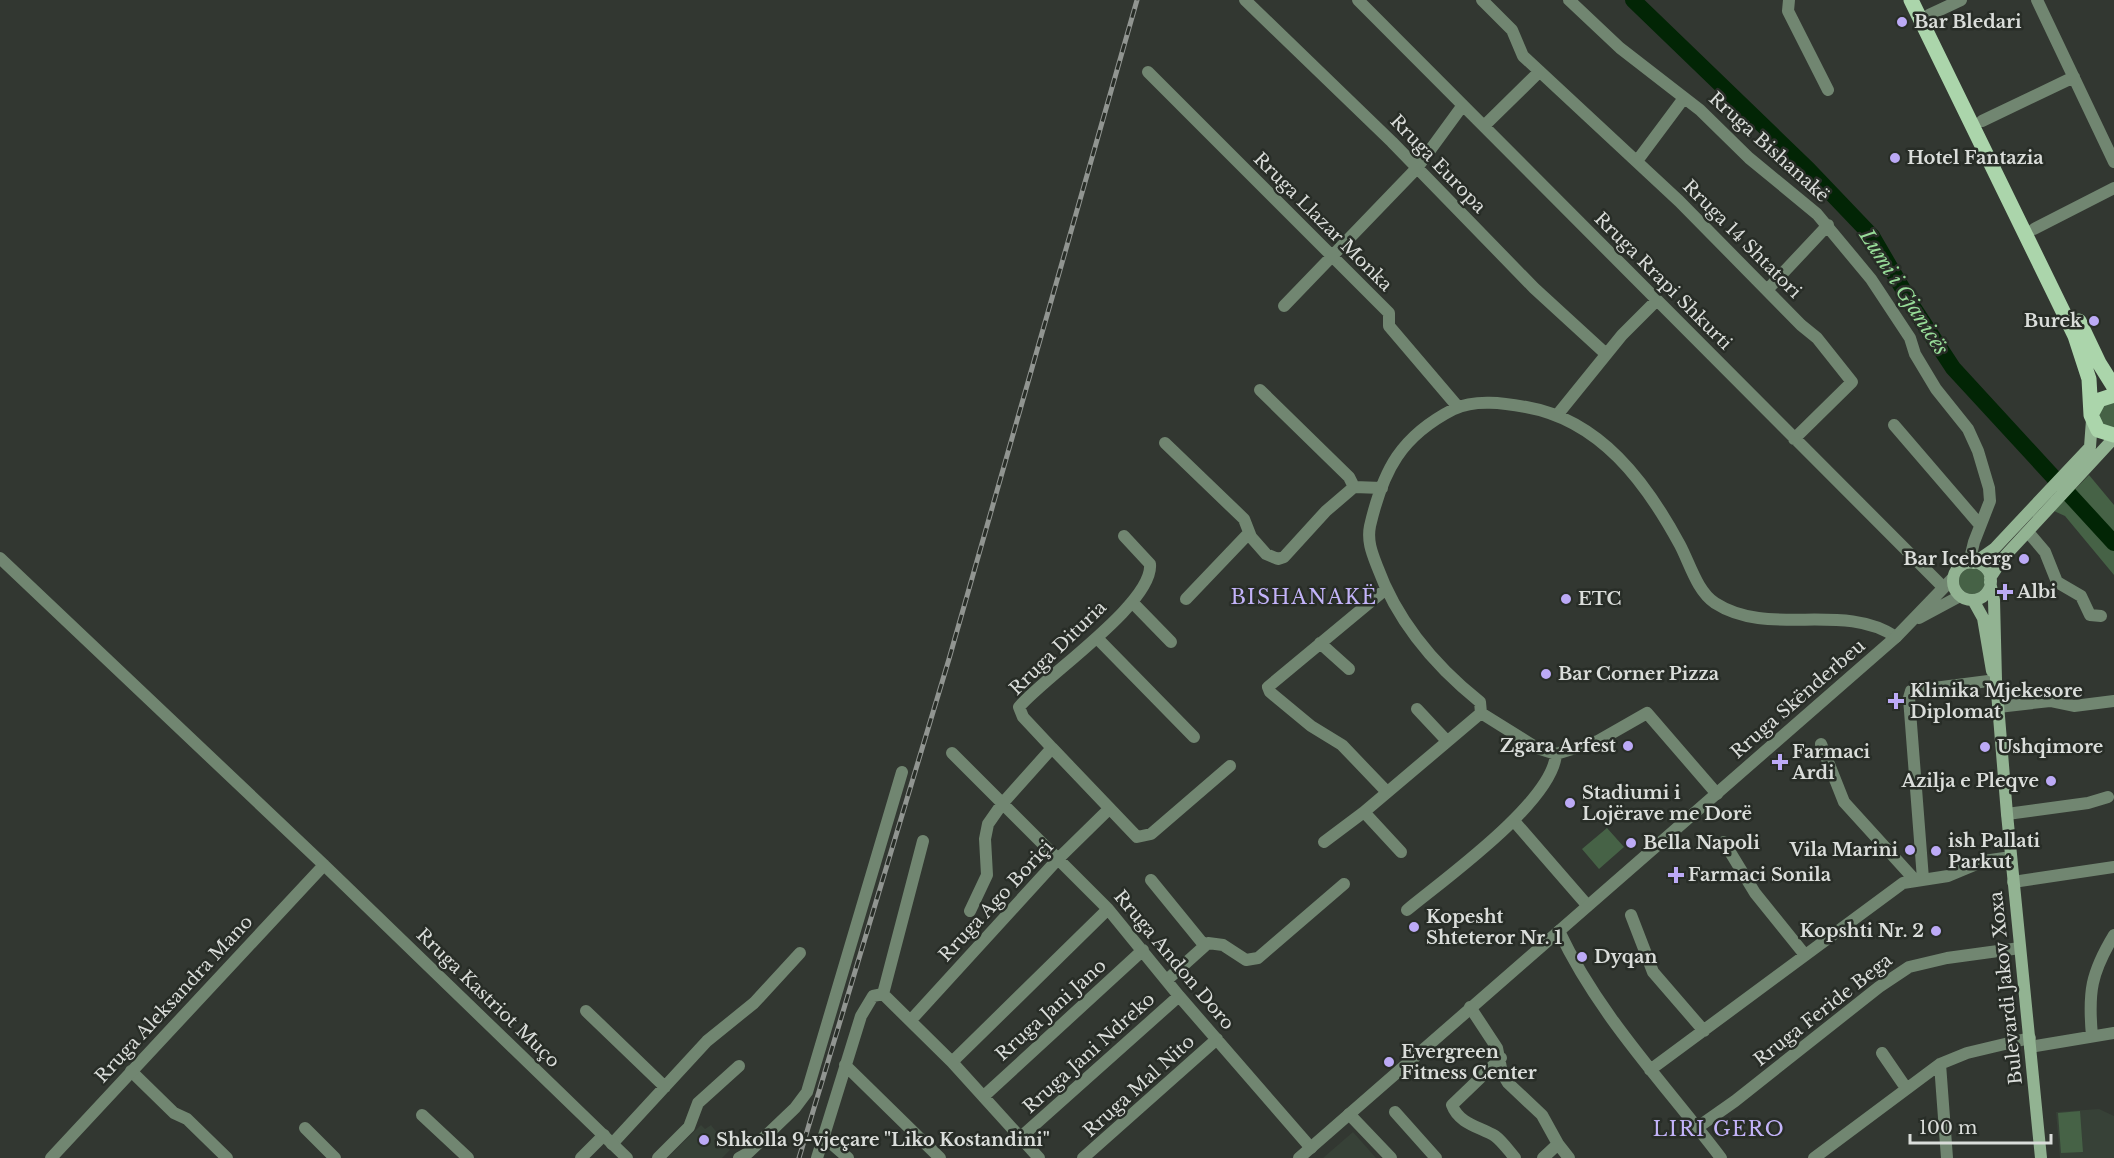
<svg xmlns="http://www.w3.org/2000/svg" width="2114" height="1158" font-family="'Libre Baskerville',serif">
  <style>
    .built { fill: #374137 }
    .green { fill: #466246 }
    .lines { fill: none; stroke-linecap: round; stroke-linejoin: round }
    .river { stroke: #022505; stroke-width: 16 }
    .minor { stroke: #718671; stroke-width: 12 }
    .tertiary { stroke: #718671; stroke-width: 12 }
    .secondary { stroke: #92b392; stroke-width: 12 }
    .primary { stroke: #abd5ab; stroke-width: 15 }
    .rail-casing { stroke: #919591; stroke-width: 5 }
    .rail { stroke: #282d27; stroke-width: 3; stroke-dasharray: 9; stroke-linecap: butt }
    .poi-dot { fill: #bcaaf6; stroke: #282d27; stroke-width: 2 }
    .labels { text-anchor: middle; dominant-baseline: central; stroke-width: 5; stroke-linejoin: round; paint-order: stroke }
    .poi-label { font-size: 18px; font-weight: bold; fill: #daddda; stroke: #282d27; text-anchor: start }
    .street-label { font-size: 18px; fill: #daddda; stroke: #282d27 }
    .water-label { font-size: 20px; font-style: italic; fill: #97dc98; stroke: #282d27 }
    .neighbourhood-label { font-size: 20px; letter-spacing: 1.5px; fill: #c3b3f9; stroke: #282d27 }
  </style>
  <rect width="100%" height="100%" fill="#323731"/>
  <path class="built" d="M2099,1109L2114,1116V1158H2060L2056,1112Z
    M701,1125L705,1129L711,1125L730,1150L722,1158H667Z
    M1353,1132L1376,1158H1323Z"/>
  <path class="green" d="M2114,401V428L2104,426L2099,418L2101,406Z
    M2089,475L2114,505V575L2065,516L2054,511Z
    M1959 581a13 13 0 1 1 26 0a13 13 0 1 1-26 0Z
    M1607,828L1624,847L1599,869L1582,849Z
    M2080,1111L2083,1152L2061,1153L2058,1113Z"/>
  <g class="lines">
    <path class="river" d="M1633,0L1808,169L1872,236L1915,310L1953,368L2114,543"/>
    <path class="minor" d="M1245,0L1392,142L1534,288L1606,354
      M1358,0L1943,587
      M1482,0L1512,30L1523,56L1679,201L1801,325L1817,338L1852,382L1794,439
      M1569,0L1620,48L1700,110L1749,158L1817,214L1871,279L1910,338L1915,354L1936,389L1968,429L1978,451L1989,488L1990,501L1974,542L1969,563
      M1789,0L1788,11L1828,90
      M2037,0L2114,162
      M1929,15L1961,0
      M1148,72L1389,313V326L1458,407
      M1982,121L2074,77
      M1484,126L1539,72
      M1637,161L1684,98
      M2034,229L2114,188
      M1767,290L1828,225
      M1284,306L1417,168L1463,105
      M1558,414L1622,335L1657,300
      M1894,425L1980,525
      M1165,443L1244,519L1251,537L1266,554L1278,559L1284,557L1326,511L1354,487L1349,477L1260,390
      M1354,487L1382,488
      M2028,532L2045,552L2057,582L2081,596L2090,615L2101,616
      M1386,589L1268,687L1270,692L1311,726L1342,745L1387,792
      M1186,599L1249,533
      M1132,602L1171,642
      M1097,638L1194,737
      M1320,643L1349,669
      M1998,707L2050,701L2074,706L2114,701
      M1417,709L1447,741
      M1821,744L1844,802L1914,879
      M1052,748L1023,717L1019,707C1045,676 1154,603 1150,564L1124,536
      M952,753L1108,909L1179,996L1311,1148
      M1717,794L1647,713L1598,741L1556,754L1537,748L1481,713L1480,702C1435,666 1397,621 1377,566C1372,553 1367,541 1370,526C1383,470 1401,436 1454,409C1475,399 1504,403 1526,407C1600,420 1646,482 1680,545C1690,564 1697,591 1715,603C1769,638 1843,601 1896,637
      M2007,814L2088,803L2108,797
      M1514,821L1587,905
      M923,841L883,994L952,1062L1039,1158
      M1324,842L1364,812
      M1724,842L1755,893L1805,955
      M1401,852L1364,812L1481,713
      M1923,879L1909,698L1911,691L1996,680
      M1151,880L1204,945
      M2013,882L2114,867
      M1407,910C1443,880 1553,802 1556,754
      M970,911L987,875L985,839L988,824L1002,804L1052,748L1137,837L1151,834L1230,766
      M1631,915L1653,972L1704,1031
      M1559,931C1599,1016 1665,1084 1721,1158
      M1168,979L1208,943L1223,945L1246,960L1258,958L1344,884
      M1470,1007L1497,1048L1502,1073L1508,1083L1542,1115L1558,1144L1569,1158
      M586,1011L665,1087
      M911,1020L1058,859L1109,809
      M2092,1036C2088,992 2091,973 2114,935
      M2030,1047L2114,1033
      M1882,1053L1906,1088
      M1501,1058L1452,1105C1459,1124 1480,1127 1495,1136C1502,1141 1509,1151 1515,1158
      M952,1062L1108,909
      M1940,1064L1947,1158
      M845,1065L940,1158
      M1650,1070L1903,883L1948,876L1984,861L2011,857
      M131,1071L174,1113L187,1119L227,1158
      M984,1096L1143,950
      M1395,1112L1436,1158
      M1349,1114L1391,1158
      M422,1115L468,1158
      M1698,1127L1735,1101L1879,987L1909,967L1947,958L2020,948
      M305,1128L335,1158
      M1022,1136L1179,996
      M824,1137L848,1158
      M612,1144L707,1041L754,1003L800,953
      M581,1158L604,1135
      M658,1158L689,1127L698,1103L739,1066
      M739,1158L748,1153L795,1108L807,1092L902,772
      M817,1158L861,1016L873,996L883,994
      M1083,1158L1217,1039
      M1543,1158L1558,1144
      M1814,1158L1940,1064L1967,1053L2030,1038"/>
    <path class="tertiary" d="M0,558L324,865L627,1158
      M1919,618L1960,596
      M51,1158L324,865
      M1299,1158L1896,637L1953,578"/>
    <path class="secondary" d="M1953 581a19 19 0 1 1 38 0a19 19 0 1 1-38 0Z
      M1974,563L1994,549L2090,447L2092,420
      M1990,578L2004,557L2114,438
      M1990,582L1994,600L1996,680L2007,814L2041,1158
      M1973,600L1983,618L1992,671"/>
    <path class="primary" d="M1911,0L2075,336L2089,379L2091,415
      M2079,321L2099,363L2114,387
      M2114,395L2099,400L2091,415L2098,430L2114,435"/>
    <g class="rail-casing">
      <path id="rail" d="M799,1158L949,659L1137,0"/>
    </g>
    <use href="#rail" class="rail"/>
  </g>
  <g class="poi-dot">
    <circle cx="1902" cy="22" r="6"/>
    <circle cx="1895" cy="158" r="6"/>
    <circle cx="2094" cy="321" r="6"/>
    <circle cx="2024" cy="559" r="6"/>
    <path d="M2002 583h6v6h6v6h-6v6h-6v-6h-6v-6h6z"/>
    <circle cx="1566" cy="599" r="6"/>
    <circle cx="1546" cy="674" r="6"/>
    <path d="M1893 692h6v6h6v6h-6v6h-6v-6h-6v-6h6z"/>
    <circle cx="1628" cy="746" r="6"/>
    <circle cx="1985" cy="747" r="6"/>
    <path d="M1777 753h6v6h6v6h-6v6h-6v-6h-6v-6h6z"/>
    <circle cx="2051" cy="781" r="6"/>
    <circle cx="1570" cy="803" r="6"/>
    <circle cx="1631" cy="843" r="6"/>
    <circle cx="1910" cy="850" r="6"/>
    <circle cx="1936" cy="851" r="6"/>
    <path d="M1673 866h6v6h6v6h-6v6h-6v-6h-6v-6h6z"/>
    <circle cx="1414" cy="927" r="6"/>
    <circle cx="1936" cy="931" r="6"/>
    <circle cx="1582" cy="957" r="6"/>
    <circle cx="1389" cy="1062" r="6"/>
    <circle cx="704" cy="1140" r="6"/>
  </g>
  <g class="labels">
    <g class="poi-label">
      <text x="1914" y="22">Bar Bledari</text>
      <text x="1907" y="158">Hotel Fantazia</text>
      <text x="2082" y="321" text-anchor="end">Burek</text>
      <text x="2012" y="559" text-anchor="end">Bar Iceberg</text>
      <text x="2017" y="592">Albi</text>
      <text x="1578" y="599">ETC</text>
      <text x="1558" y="674">Bar Corner Pizza</text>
      <text x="1910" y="691">Klinika Mjekesore<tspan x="1910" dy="21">Diplomat</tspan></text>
      <text x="1616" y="746" text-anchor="end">Zgara Arfest</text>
      <text x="1997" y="747">Ushqimore</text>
      <text x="1792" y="752">Farmaci<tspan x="1792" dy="21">Ardi</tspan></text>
      <text x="2039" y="781" text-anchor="end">Azilja e Pleqve</text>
      <text x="1582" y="793">Stadiumi i<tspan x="1582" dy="21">Lojërave me Dorë</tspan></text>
      <text x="1948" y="841">ish Pallati<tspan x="1948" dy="21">Parkut</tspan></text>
      <text x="1643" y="843">Bella Napoli</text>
      <text x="1898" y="850" text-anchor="end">Vila Marini</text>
      <text x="1688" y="875">Farmaci Sonila</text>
      <text x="1426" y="917">Kopesht<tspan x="1426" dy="21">Shteteror Nr. 1</tspan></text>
      <text x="1924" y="931" text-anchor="end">Kopshti Nr. 2</text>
      <text x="1594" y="957">Dyqan</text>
      <text x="1401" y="1052">Evergreen<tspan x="1401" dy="21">Fitness Center</tspan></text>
      <text x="716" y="1140">Shkolla 9-vjeçare "Liko Kostandini"</text>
    </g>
    <g class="street-label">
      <text transform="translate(1769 147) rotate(42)">Rruga Bishanakë</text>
      <text transform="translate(1438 164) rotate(46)">Rruga Europa</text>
      <text transform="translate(1323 222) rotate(45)">Rruga Llazar Monka</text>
      <text transform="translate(1742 239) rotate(45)">Rruga 14 Shtatori</text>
      <text transform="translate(1663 281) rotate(45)">Rruga Rrapi Shkurti</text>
      <text transform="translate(1058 648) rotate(-44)">Rruga Dituria</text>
      <text transform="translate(1798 699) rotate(-41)">Rruga Skënderbeu</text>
      <text transform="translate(996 901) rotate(-47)">Rruga Ago Boriçi</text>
      <text transform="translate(1174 960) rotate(50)">Rruga Andon Doro</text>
      <text transform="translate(2006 988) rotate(-96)">Bulevardi Jakov Xoxa</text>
      <text transform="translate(488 998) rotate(44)">Rruga Kastriot Muço</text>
      <text transform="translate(174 999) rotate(-47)">Rruga Aleksandra Mano</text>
      <text transform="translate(1051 1010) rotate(-42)">Rruga Jani Jano</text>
      <text transform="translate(1823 1010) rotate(-38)">Rruga Feride Bega</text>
      <text transform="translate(1089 1053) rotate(-42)">Rruga Jani Ndreko</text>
      <text transform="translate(1139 1086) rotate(-42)">Rruga Mal Nito</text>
    </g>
    <g class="water-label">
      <text transform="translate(1904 292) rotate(57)">Lumi i Gjanicës</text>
    </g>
    <g class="neighbourhood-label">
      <text x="1304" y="597">BISHANAKË</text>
      <text x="1719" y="1129">LIRI GERO</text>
    </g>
  </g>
  <path d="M1910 1134v9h141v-9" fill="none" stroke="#daddda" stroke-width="3"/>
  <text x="1919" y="1134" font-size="18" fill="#daddda" stroke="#282d27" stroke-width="4.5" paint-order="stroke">100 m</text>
</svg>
